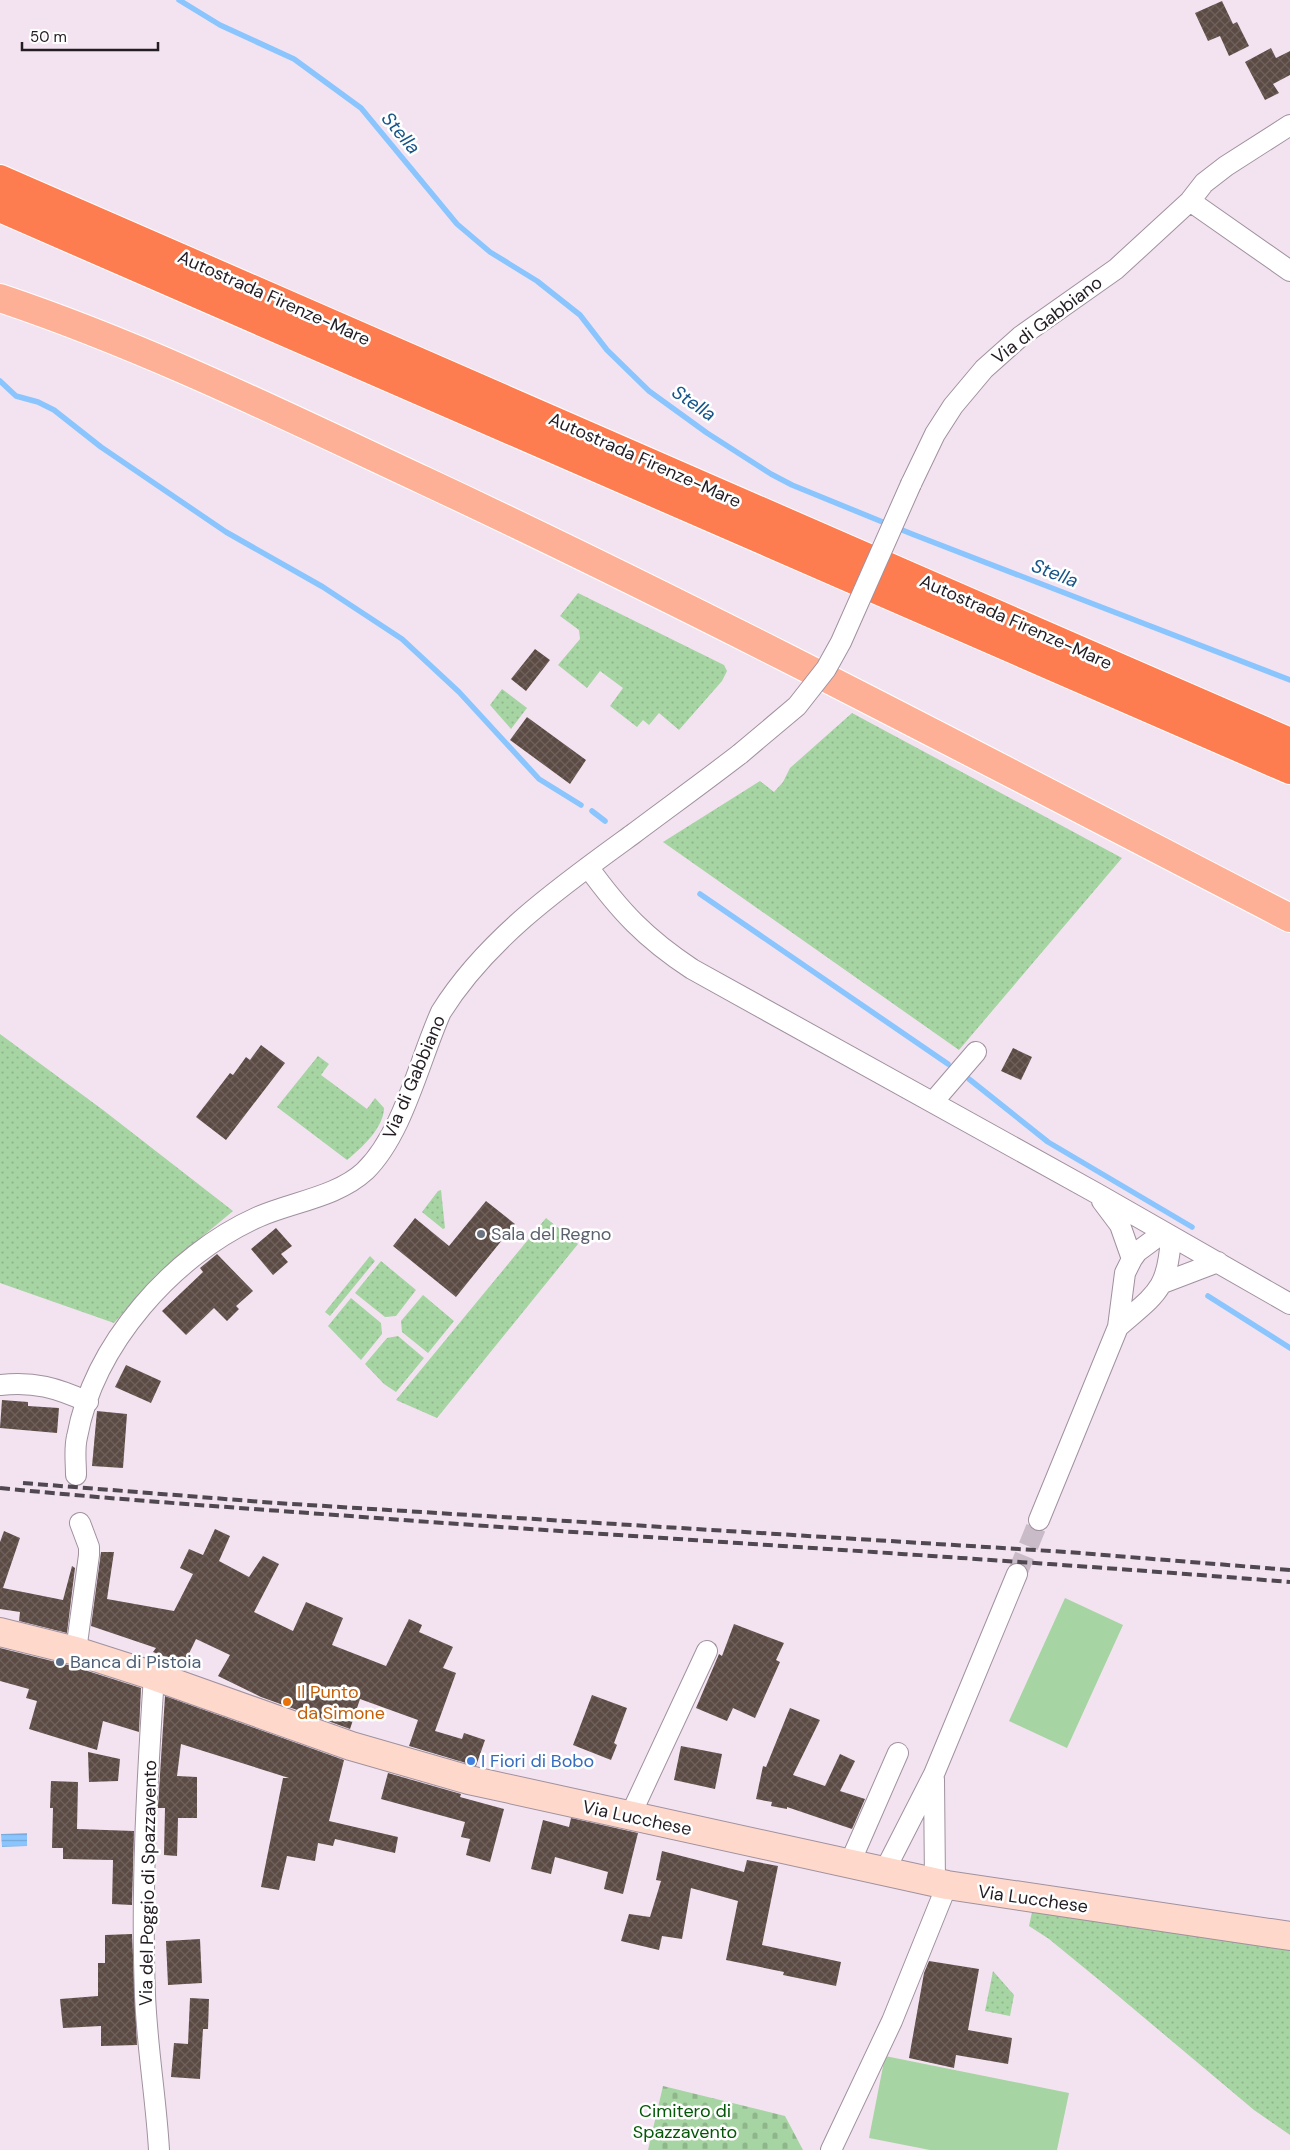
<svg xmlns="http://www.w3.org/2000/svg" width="1290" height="2150" font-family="'DM Sans',sans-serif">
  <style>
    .grass { fill: url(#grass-dots) }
    .cemetery { fill: url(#cemetery-stones) }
    .park { fill: #a6d4a2 }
    .water { fill: url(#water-rules) }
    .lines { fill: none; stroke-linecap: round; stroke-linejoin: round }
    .stream { stroke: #8ac5fe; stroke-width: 5.5 }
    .building { fill: url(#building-cross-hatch) }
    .street-tunnel { stroke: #c9bbc8; stroke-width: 20; stroke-dasharray: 20 10; stroke-linecap: butt }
    .street-casing { stroke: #a0919f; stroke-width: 22 }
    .secondary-casing { stroke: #a0919f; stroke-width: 30 }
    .primary-casing { stroke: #fff; stroke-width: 30 }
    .highway-casing { stroke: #fff; stroke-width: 30 }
    .street { stroke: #fff; stroke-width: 20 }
    .secondary { stroke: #fed8ca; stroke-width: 28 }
    .primary { stroke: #feb096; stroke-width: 28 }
    .highway { stroke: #fd7c50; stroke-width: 28 }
    .rail { stroke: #504850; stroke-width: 4; stroke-dasharray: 10 5; stroke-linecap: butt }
    .street-bridge-casing { stroke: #a0919f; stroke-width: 22; stroke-linecap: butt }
    .street-bridge { stroke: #fff; stroke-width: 20 }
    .worship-dot { fill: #6b7280; stroke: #fff; stroke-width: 2 }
    .service-dot { fill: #5c6f8a; stroke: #fff; stroke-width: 2 }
    .food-dot { fill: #e8710a; stroke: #fff; stroke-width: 2 }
    .shop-dot { fill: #3f7fe0; stroke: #fff; stroke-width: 2 }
    .labels { text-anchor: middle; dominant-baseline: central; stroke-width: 5; stroke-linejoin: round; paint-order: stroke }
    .street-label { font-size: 18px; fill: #231d23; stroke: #fff }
    .worship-label { font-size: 18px; fill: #5b616d; stroke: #fff; text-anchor: start }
    .service-label { font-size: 18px; fill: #4e5e75; stroke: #fff; text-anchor: start }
    .food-label { font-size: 18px; fill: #c56008; stroke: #fff; text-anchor: start }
    .shop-label { font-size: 18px; fill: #366cbe; stroke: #fff; text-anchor: start }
    .park-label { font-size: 18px; fill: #035706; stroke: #fff }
    .water-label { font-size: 19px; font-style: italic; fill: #165589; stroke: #fff }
  </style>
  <defs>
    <pattern id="grass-dots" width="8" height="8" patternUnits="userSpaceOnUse" patternTransform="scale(1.25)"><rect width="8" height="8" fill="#a6d4a2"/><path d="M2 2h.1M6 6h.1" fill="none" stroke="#8fb68b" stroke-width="1.8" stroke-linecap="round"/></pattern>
    <pattern id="cemetery-stones" width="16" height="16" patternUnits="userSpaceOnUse" patternTransform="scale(1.25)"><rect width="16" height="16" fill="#a6d4a2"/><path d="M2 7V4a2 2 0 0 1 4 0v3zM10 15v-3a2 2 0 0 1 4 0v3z" fill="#8fb68b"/></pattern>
    <pattern id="water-rules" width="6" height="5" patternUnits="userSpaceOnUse" patternTransform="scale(1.25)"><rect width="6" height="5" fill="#8ac5fe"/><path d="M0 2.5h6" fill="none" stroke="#77a9d9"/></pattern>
    <pattern id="building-cross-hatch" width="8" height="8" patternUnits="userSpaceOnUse" patternTransform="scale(1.25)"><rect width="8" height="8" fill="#5c4b44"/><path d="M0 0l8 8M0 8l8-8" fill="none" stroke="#6f615c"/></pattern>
  </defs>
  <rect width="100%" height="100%" fill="#f3e3f1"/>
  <path class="grass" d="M578,593L724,665L727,671L722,681L679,730L659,713L649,725L643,720L637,727L610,706L623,688L600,671L587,688L558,665L580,639L579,630L560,616Z
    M502,689L527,708L511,729L490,705Z
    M852,713L1122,858L959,1050L663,842L760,781L774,792L783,782L790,768Z
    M0,1034L103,1110L233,1211L156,1275L114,1323L0,1283Z
    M318,1056L329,1064L321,1075L367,1109L375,1098L384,1108C384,1127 362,1148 347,1160L277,1107Z
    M441,1190L445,1228L443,1229L422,1212L438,1191Z
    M546,1218L578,1244L437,1418L396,1400Z
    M370,1256L375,1261L330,1316L325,1312Z
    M381,1261L416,1290L396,1316L385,1317L355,1293Z
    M423,1295L454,1321L428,1353L402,1332L401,1321Z
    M351,1298L381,1323L382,1334L361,1360L328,1326Z
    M398,1336L424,1358L396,1392L384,1384L365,1364L387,1338Z
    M1032,1912L1290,1950V2135L1254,2110L1104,1984L1049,1939L1029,1926Z
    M993,1971L1014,1995L1010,2016L985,2011Z"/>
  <path class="cemetery" d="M663,2086L785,2116L803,2150H648Z"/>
  <path class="park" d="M1065,1598L1123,1625L1067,1748L1009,1721Z
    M885,2056L1069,2093L1057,2150H930L869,2138Z"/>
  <path class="water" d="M27,1833V1846L2,1847L1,1834Z"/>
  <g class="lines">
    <path class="stream" d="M179,0L220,25L294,59L361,108L457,224L490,252L537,281L580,315L607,350L649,391L707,433L771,474L792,485L912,534L1290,680
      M0,381L16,396L38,402L54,410L101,447L226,532L323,587L402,639L459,692L539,779L581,805
      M592,811L605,821
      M700,894L948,1064
      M969,1079L1048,1142L1192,1227
      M1208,1296L1290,1348"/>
  </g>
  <path class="building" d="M1222,1L1233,24L1237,22L1249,46L1229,56L1220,36L1208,41L1195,13Z
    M1271,48L1276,58L1290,51V75L1273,84L1279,93L1265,100L1245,62Z
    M535,649L550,660L526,691L511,679Z
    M527,717L586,760L570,784L510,740Z
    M261,1045L285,1063L226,1140L196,1117L230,1073L233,1075L246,1057L250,1060Z
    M1013,1048L1032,1057L1021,1080L1001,1071Z
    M486,1201L515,1224L456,1297L393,1246L415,1218L449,1246Z
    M276,1228L292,1246L281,1254L288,1262L273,1275L251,1249Z
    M217,1254L253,1291L236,1306L239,1309L227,1321L214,1308L186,1335L162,1311L203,1272L200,1268Z
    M126,1365L161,1381L151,1403L115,1387Z
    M2,1400L28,1402V1406L59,1408L57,1433L0,1428Z
    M97,1411L127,1414L123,1468L92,1466Z
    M215,1529L230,1536L219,1561L249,1577L263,1556L279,1564L254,1612L293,1631L306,1602L343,1618L332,1645L386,1666L409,1619L422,1625L419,1632L453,1647L443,1668L456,1673L435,1731L462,1739L464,1733L485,1740L476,1766L409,1746L418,1720L360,1699L350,1729L261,1697L218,1676L230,1655L196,1639L184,1664L153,1652L156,1648L91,1626L101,1552H114L107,1599L174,1611L193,1574L180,1568L189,1549L203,1555Z
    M4,1531L20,1538L3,1588L63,1600L72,1566L75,1568L67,1633L19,1621L20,1612L0,1609V1542Z
    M734,1624L784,1643L776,1660L780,1662L755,1718L733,1708L727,1721L696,1708L719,1654L722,1656Z
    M0,1648L72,1666L141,1688L139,1732L103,1721L97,1750L29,1729L37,1701L26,1698L29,1689L0,1681Z
    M592,1695L627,1708L614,1743L617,1745L611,1760L573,1745Z
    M165,1696L344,1760L329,1821L398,1837L395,1853L335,1839L333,1846L318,1843L315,1861L287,1856L279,1890L261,1887L283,1778H289L181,1744L177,1776L197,1777V1818H178L177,1856L164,1855L165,1808H158V1806Z
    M790,1708L820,1720L793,1775L825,1786L840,1754L855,1761L840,1791L865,1799L852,1829L787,1807V1809L771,1806L772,1802L756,1799L763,1766L766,1767Z
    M681,1746L722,1754L715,1789L674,1780Z
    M88,1752L120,1759L118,1781L89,1782Z
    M388,1773L461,1794L460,1797L504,1809L490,1862L466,1855L470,1839L461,1837L465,1822L381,1799Z
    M51,1781L78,1782L77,1829L134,1831L132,1905L112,1904L113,1860L63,1859V1848H52L53,1808H50Z
    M571,1818L638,1833L623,1894L604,1889L608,1872L555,1857L551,1874L531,1869L543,1820L569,1827Z
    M662,1851L744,1872L747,1860L778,1866L762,1945L841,1962L836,1986L783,1975L784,1972L726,1960L738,1901L691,1888L682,1939L662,1936L659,1950L621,1941L629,1914L650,1917L661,1881L656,1880Z
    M132,1934L137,2045L101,2046V2026L63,2028L60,1999L98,1996V1963H105V1935Z
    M200,1939L202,1983L168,1985L166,1941Z
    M929,1961L979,1969L968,2030L1012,2038L1008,2064L956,2055L954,2068L909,2058L924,1973Z
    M190,1998L209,1999L208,2029H203L200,2079L171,2077L174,2043L188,2044Z"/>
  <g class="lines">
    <path class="street-tunnel" d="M1017,1574L1039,1520"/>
    <g class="street-casing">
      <path id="street" d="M1190,201L1290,271
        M911,484L935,434L953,406L984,369L1021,336L1116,269L1190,201L1204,183L1226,166L1290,125
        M588,867C620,911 645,938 692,969L1096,1193L1290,1304
        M933,1102L976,1052
        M1102,1201L1120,1225L1132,1259
        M1163,1283L1218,1262
        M1118,1327C1157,1293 1168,1290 1171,1236
        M0,1385C34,1381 57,1388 88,1402
        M76,1475C76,1462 74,1449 77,1437C94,1344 173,1255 258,1217C292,1202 337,1197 365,1171C403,1134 419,1061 441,1012C487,938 564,884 633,834C669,807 705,781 740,754
        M1039,1520L1118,1327L1125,1273L1132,1259L1137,1252L1164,1232
        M76,1651L89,1555V1547L80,1523
        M154,1676C147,1782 141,1889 145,1995C147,2047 156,2098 159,2150
        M934,1779L935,1883
        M630,1816L707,1651
        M849,1865L898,1753
        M884,1872L934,1774L1017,1574
        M831,2150L892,2021L947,1885"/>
    </g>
    <g class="secondary-casing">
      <path id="secondary" d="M0,1632L76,1651L154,1676L351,1746L469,1780L947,1885L1290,1936"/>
    </g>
    <g class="primary-casing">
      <path id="primary" d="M0,298C146,347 284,415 423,480C716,617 1002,769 1290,918"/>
    </g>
    <g class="highway-casing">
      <path id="highway" d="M0,179L1290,742
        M0,208L1290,770"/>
    </g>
    <use href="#street" class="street"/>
    <use href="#secondary" class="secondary"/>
    <use href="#primary" class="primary"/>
    <use href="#highway" class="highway"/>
    <path class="rail" d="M23,1483L276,1503L1067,1552L1290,1570
      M0,1488C129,1501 259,1509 389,1519C689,1541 990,1558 1290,1582"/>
    <g class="street-bridge-casing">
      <path id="street-bridge" d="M740,754L797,706L826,669L841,642L911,484"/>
    </g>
    <use href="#street-bridge" class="street-bridge"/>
  </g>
  <circle class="worship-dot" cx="481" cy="1234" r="5"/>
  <circle class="service-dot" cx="60" cy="1662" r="5"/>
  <circle class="food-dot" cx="287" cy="1702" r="5"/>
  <circle class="shop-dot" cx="471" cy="1761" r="5"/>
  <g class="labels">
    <g class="street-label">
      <text transform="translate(274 298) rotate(24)">Autostrada Firenze-Mare</text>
      <text transform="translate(1047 320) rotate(-37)">Via di Gabbiano</text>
      <text transform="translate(645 460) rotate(24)">Autostrada Firenze-Mare</text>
      <text transform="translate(1016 622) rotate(24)">Autostrada Firenze-Mare</text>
      <text transform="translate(414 1077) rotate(-67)">Via di Gabbiano</text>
      <text transform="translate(637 1818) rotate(12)">Via Lucchese</text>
      <text transform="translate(148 1883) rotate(-89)">Via del Poggio di Spazzavento</text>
      <text transform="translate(1033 1899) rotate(8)">Via Lucchese</text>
    </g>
    <g class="worship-label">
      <text x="491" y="1234">Sala del Regno</text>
    </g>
    <g class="service-label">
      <text x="70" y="1662">Banca di Pistoia</text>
    </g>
    <g class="food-label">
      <text x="297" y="1692">Il Punto<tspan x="297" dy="21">da Simone</tspan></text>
    </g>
    <g class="shop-label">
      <text x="481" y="1761">I Fiori di Bobo</text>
    </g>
    <g class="park-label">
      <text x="685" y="2111">Cimitero di<tspan x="685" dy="21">Spazzavento</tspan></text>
    </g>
    <g class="water-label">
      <text transform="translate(401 133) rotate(50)">Stella</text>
      <text transform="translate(694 403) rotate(34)">Stella</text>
      <text transform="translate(1055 573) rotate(21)">Stella</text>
    </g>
  </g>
  <path d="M22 42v8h136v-8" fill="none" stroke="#231d23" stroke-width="2.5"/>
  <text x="30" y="42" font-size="15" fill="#231d23" stroke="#ffffff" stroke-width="4" paint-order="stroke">50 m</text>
</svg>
